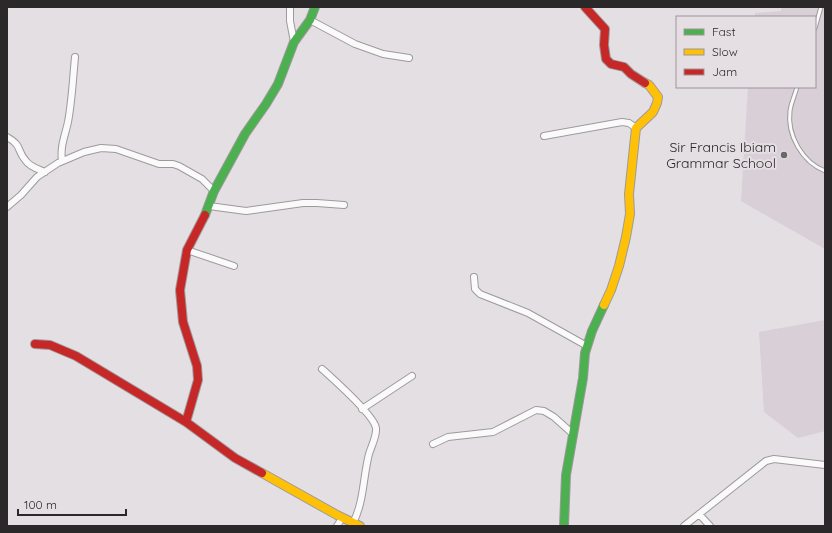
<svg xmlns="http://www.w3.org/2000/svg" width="832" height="533" font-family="Quicksand,sans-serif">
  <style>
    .built { fill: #d9cfd6 }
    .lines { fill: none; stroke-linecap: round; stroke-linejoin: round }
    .lane-casing { stroke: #9e9a9c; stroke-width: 5 }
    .street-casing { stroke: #9e9a9c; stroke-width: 8 }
    .fast-casing { stroke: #9e9a9c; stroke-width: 10 }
    .slow-casing { stroke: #9e9a9c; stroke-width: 10 }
    .jam-casing { stroke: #9e9a9c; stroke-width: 10 }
    .lane { stroke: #fbfafb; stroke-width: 3 }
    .street { stroke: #fbfafb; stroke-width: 6 }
    .fast { stroke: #4caf50; stroke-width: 8 }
    .slow { stroke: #ffc107; stroke-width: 8 }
    .jam { stroke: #c62828; stroke-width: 8 }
    .poi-dot { fill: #6c686a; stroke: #e5dee3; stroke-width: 1.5 }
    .labels { text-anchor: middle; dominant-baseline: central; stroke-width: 4; stroke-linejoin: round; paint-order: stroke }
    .poi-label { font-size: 14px; fill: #2b282a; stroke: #e5dee3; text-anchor: end }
  </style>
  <rect width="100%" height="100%" fill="#e4dfe2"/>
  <path class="built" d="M781,7H825V249L741,201L748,87H815V17H755V13L781,11Z
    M825,320V431L798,438L764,412L759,332Z"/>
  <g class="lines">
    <g class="lane-casing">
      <path id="lane" d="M815,28L821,7
        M797,87C795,95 791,103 790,111C787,135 802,162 825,171"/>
    </g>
    <g class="street-casing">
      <path id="street" d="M290,7V21L294,42
        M310,20L355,44L383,54L409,58
        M544,136L622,122L629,123L636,128
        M7,137C23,146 16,150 26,161C30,167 38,169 45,172
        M62,161C60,146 65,136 68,122C72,100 73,78 75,57
        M209,206L246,211L303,203H317L344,205
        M7,207L21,195L37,177L58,163L84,152L101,148L116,149L159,164H173L179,166L202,179L214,191
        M187,250L234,266
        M474,277L475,289L480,294L528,313L587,346
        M322,369C333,379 374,415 376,428C377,436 371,447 369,454C363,477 364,502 353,523
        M362,409L412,376
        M433,444L448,437L493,432L536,410L544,411L554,417L573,434
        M699,514L710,526
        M337,526L342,518
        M684,526L766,461L774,459L825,465"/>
    </g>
    <g class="fast-casing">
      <path id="fast" d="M205,215L214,191L245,134L266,104L278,84L294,42L310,20L315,7
        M564,526L566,475L583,378L585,353L592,331L604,305"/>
    </g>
    <g class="slow-casing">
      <path id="slow" d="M604,305L611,290L619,266L626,237L630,214L629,194L636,128L653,112L657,103L658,97L649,85L645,83
        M262,473L337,515L360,526"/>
    </g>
    <g class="jam-casing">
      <path id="jam" d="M585,7L605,29L604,45L606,59L611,64L624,67L631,74L645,83
        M35,344L50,345L76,356L186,422L235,458L262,473
        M186,422L198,380L197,366L183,322L180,290L187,250L205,215"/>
    </g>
    <use href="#lane" class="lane"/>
    <use href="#street" class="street"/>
    <use href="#fast" class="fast"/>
    <use href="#slow" class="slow"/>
    <use href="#jam" class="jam"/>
  </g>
  <circle class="poi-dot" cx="784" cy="155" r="4"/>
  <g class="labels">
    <g class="poi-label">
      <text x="776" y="147">Sir Francis Ibiam<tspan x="776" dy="16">Grammar School</tspan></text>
    </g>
  </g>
  <rect width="832" height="533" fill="none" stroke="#2b282a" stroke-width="16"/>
  <rect x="676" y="16" width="140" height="72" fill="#e5dee3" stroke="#9b9599"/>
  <rect x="684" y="29" width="20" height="6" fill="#4caf50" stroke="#9b9599"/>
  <text x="712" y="36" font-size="12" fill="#2b282a">Fast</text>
  <rect x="684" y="49" width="20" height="6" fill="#ffc107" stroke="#9b9599"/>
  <text x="712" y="56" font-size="12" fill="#2b282a">Slow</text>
  <rect x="684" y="69" width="20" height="6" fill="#c62828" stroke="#9b9599"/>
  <text x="712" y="76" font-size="12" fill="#2b282a">Jam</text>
  <path d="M18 509v6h108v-6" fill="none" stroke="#2b282a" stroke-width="2"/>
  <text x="24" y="509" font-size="12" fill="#2b282a" stroke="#e5dee3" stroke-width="3" paint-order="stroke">100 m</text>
</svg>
